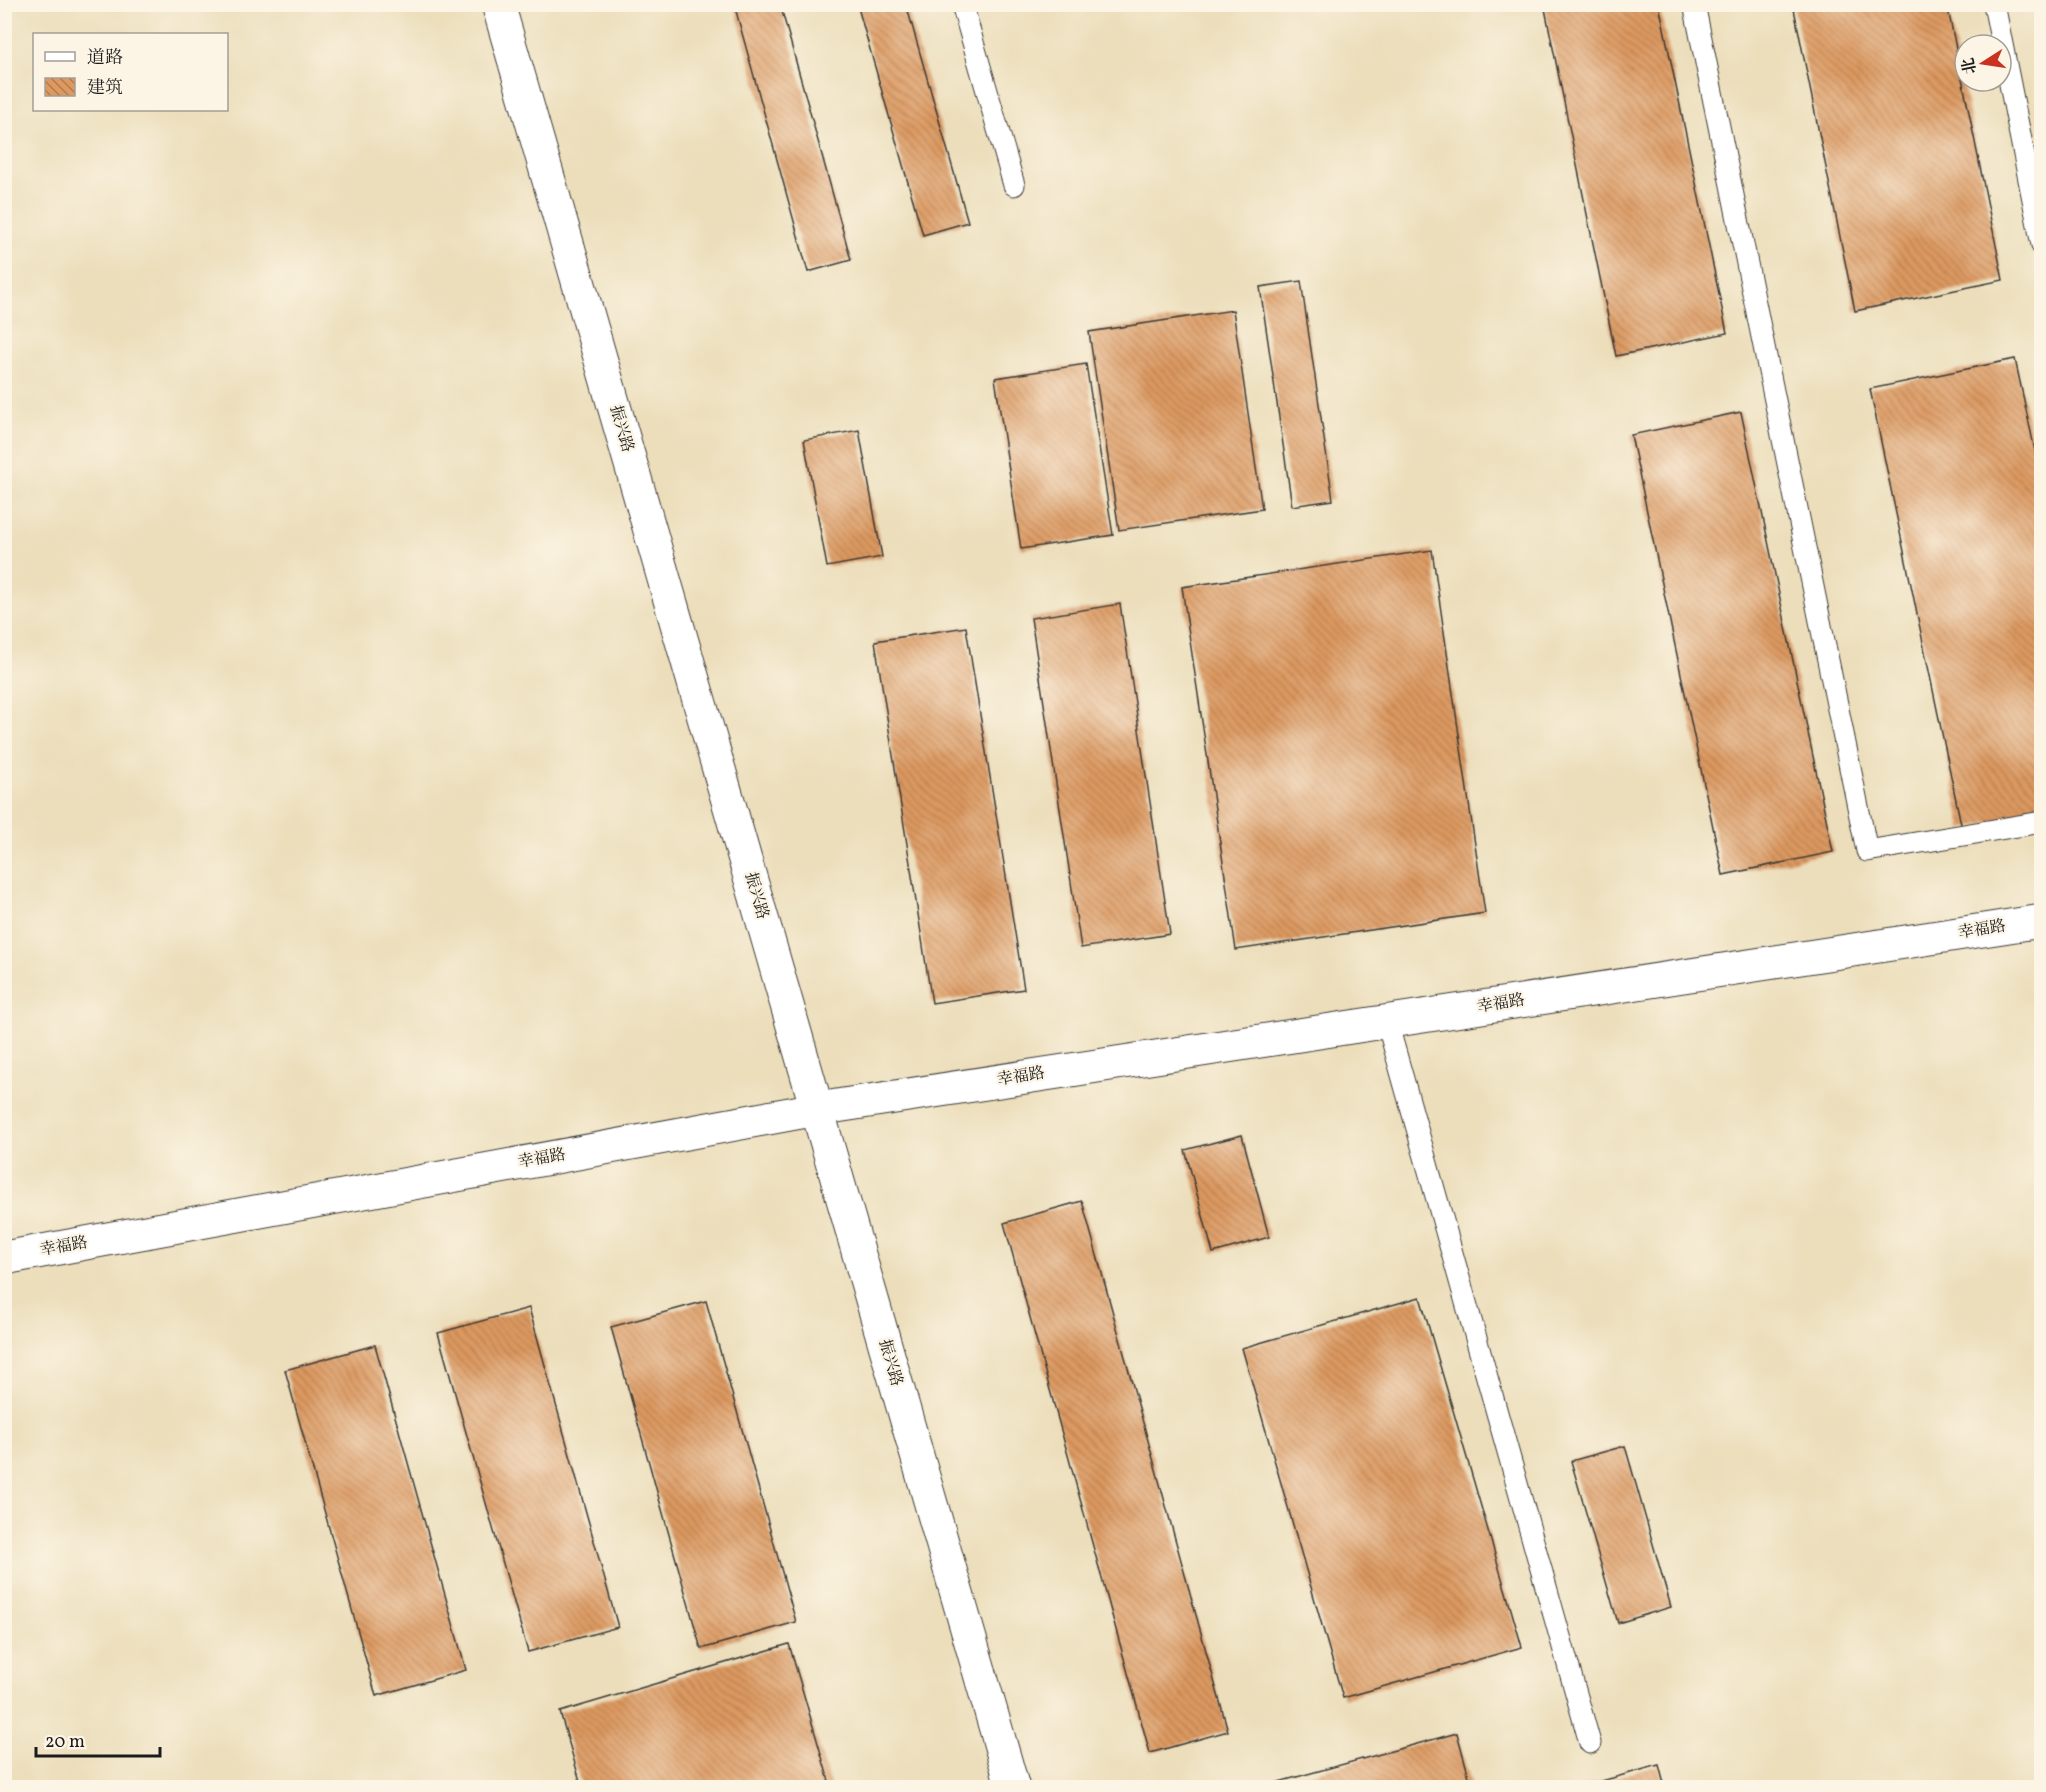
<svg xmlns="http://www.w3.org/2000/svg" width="2046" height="1792" font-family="Vollkorn,'Noto Serif SC',serif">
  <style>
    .building { fill: url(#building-back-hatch) }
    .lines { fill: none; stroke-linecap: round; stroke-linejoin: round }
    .service-casing { stroke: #3b3934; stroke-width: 23 }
    .minor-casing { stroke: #3b3934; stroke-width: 35 }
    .tertiary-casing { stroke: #3b3934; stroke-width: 35 }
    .service { stroke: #fff; stroke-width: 21 }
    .minor { stroke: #fff; stroke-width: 33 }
    .tertiary { stroke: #fff; stroke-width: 33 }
    .labels { text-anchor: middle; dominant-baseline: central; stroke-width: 4.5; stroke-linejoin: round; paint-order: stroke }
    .street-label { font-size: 16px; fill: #1c1c1c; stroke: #fcf5e5 }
  </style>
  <defs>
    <pattern id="building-back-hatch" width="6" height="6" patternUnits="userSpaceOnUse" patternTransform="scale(1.5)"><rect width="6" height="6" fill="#dd9960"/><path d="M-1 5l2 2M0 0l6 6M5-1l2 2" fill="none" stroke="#b27c4e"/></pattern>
  </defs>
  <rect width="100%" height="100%" fill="#fcf5e5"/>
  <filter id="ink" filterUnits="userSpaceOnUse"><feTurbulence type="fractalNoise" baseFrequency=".0167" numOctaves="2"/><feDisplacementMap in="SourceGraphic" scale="12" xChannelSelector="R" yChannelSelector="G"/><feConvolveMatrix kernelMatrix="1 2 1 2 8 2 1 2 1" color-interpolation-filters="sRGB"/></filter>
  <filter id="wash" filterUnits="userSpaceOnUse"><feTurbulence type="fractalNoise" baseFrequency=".008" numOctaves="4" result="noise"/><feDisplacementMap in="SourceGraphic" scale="24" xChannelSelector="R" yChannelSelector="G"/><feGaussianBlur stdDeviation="1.35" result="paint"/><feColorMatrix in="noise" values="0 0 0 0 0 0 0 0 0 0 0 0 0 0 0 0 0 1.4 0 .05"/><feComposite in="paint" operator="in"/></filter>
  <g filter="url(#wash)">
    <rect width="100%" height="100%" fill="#ecdebb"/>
    <g id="blocks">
      <path class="building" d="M734,4H780L851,260L808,272Z
        M857,4H906L968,222L923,235Z
        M1544,4H1659L1727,333L1616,356Z
        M1793,4H1947L2003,280L1855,311Z
        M1301,281L1333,500L1292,506L1260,287Z
        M1233,310L1262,509L1119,530L1089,332Z
        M2015,359L2042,483V812L1962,829L1870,389Z
        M1086,364L1113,535L1021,549L995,378Z
        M1741,412L1833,852L1723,875L1631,435Z
        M859,430L882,557L827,567L804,440Z
        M1432,550L1485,913L1236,950L1182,587Z
        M1120,604L1170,934L1081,948L1031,618Z
        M966,627L1024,989L932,1003L875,641Z
        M1242,1135L1269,1237L1213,1253L1185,1150Z
        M1082,1201L1228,1731L1150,1753L1004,1223Z
        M1420,1297L1522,1647L1343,1698L1242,1348Z
        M706,1301L796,1622L701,1649L611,1327Z
        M529,1308L618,1627L528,1652L438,1333Z
        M375,1345L466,1670L376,1696L285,1370Z
        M1625,1446L1671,1607L1618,1623L1571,1461Z
        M789,1644L831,1788H582L560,1712Z
        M1457,1733L1472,1788H1261L1260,1787Z
        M1659,1765L1665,1788H1580V1787Z"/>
    </g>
  </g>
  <g filter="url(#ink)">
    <use href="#blocks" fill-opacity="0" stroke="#3b3934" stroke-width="1.5"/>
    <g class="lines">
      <g class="service-casing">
        <path id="service" d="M962,4L1014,185
          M1694,4L1867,851L2042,822
          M1994,4L2042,245
          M1387,1022L1590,1743"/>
      </g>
      <g class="minor-casing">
        <path id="minor" d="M4,1258L817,1109L2042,921"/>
      </g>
      <g class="tertiary-casing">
        <path id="tertiary" d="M498,4L1013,1788"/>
      </g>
      <use href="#service" class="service"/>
      <use href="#minor" class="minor"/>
      <use href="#tertiary" class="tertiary"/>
    </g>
  </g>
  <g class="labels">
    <g class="street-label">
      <text transform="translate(621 429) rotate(74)">振兴路</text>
      <text transform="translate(756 896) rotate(74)">振兴路</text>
      <text transform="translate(1982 930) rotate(-9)">幸福路</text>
      <text transform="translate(1501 1004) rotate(-9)">幸福路</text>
      <text transform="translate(1021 1077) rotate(-9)">幸福路</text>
      <text transform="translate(542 1159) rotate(-10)">幸福路</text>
      <text transform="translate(64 1247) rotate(-10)">幸福路</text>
      <text transform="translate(890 1363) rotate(74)">振兴路</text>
    </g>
  </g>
  <rect width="2046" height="1792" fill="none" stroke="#fcf5e5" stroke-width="24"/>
  <rect x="33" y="33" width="195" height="78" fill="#fcf5e5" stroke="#a29e95" stroke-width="1.5"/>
  <rect x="45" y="52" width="30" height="9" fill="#ffffff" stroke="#a29e95" stroke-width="1.5"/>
  <text x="87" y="63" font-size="18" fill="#1c1c1c">道路</text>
  <rect x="45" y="78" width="30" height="18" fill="url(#building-back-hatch)" stroke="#a29e95" stroke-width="1.5"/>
  <text x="87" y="93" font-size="18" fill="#1c1c1c">建筑</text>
  <g transform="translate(1983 63) rotate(258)"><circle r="28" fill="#fcf5e5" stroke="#a29e95" stroke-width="1.5"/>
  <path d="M0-4.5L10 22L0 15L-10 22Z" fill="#c8321e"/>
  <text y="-9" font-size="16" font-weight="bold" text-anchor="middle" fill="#1c1c1c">北</text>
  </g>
  <path d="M36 1747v9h124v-9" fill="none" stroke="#1c1c1c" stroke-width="3"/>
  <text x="45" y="1747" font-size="18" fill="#1c1c1c" stroke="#fcf5e5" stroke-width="4.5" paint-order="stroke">20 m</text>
</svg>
